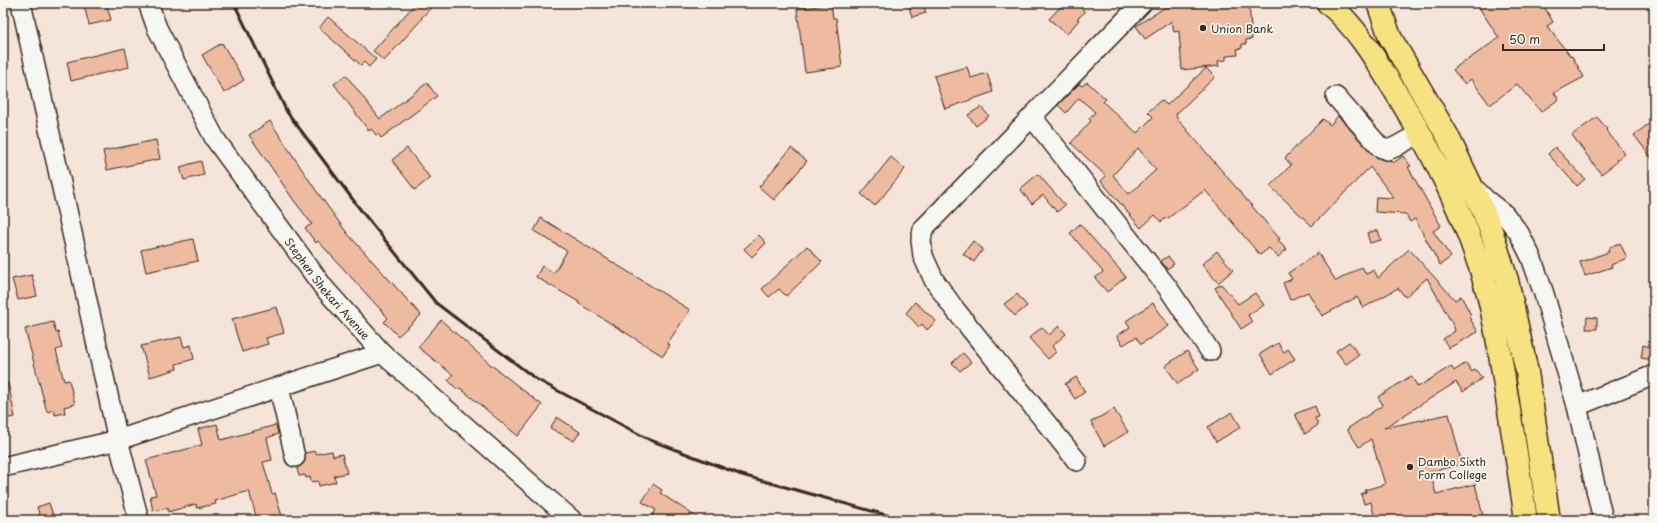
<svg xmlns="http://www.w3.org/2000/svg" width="1657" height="523" font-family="'Playpen Sans',sans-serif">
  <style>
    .building { fill: #eebaa0; stroke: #3b2a1e; fill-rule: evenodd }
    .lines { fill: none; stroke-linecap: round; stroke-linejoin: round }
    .minor-casing { stroke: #3b2a1e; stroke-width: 22 }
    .major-casing { stroke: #3b2a1e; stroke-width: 25 }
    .minor { stroke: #f6f6f2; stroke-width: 19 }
    .major { stroke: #f6e281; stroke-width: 22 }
    .rail { stroke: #3b2a1e; stroke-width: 3 }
    .poi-dot { fill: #3b2a1e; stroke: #f6f6f2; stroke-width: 1.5 }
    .labels { text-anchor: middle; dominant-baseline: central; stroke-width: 3.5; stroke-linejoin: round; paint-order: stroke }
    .poi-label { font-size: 11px; fill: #3b2a1e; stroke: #f6f6f2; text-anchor: start }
    .street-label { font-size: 11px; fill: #3b2a1e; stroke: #f6f6f2 }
  </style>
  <rect width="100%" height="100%" fill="#f4e4d9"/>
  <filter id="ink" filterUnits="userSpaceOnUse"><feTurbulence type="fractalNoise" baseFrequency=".025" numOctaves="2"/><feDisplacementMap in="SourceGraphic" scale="8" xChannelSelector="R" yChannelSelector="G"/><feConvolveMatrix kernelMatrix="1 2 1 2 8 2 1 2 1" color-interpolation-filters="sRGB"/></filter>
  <g filter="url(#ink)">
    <path class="building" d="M94,3H106L111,20L89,25L84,5Z
      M416,3H436L421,18L422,19L384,61L373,51Z
      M908,3H923L926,13L912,17Z
      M1064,3H1076L1085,12L1077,19L1079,20L1067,34L1049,19Z
      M1176,3H1249L1252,39L1246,40V44H1242V48L1237,49L1238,55L1226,56V60L1218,61L1219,66L1182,70L1179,31L1174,32L1172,21L1145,39L1136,26L1164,8L1176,5Z
      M1476,3H1542L1553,22L1547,26L1571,57L1572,56L1584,77L1554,93L1559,99L1541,112L1517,84L1490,105L1471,79L1465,84L1453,70L1465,60L1466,61L1499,38Z
      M831,4L833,18H836L842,67L805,72L797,9Z
      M328,17L376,59L369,67L364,62L361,65L319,28Z
      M222,43L244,80L224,93L202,55Z
      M125,48L129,67L71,81L67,62Z
      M967,67L971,78L987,73L993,92L945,109L934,76Z
      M1206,68L1215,77L1176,114L1177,115L1176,117L1280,239L1278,240L1287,249L1278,257L1269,248L1260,255L1205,190L1167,219L1166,218L1161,222L1155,215L1141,228L1101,181L1106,176L1071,143L1091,121L1089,119L1095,112L1079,98L1066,113L1058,105L1079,84L1082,86L1087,82L1106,99L1103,102L1137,133L1153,117L1148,112L1161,100L1167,105ZM1138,148L1156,170L1129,194L1113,175Z
      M346,75L380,119L427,83L437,96L381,138L378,134L376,135L371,129L369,131L334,84Z
      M981,107L989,116L976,126L968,115Z
      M1338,116L1375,157L1383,160H1390L1393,163L1403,156L1411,166L1408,167L1441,226L1433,231L1451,257L1440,265L1415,219L1410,222L1406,214L1375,212L1376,197L1394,198L1370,167L1312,226L1270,186L1291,165L1285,158L1323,119L1330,125Z
      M1597,117L1607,129L1606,130L1625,154L1616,160L1617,162L1601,174L1572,135Z
      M1654,120V161L1634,135Z
      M270,121L315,189L347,233L421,315L398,336L384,322L388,318L381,310L318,241L316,243L305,228L312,224L295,202L249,135Z
      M156,140L160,159L107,170L103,151Z
      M1555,147L1585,179L1577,186L1548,154Z
      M407,148L430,178L415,190L392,160Z
      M791,148L807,161L774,200L759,187Z
      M891,157L905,169L875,206L861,194Z
      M201,161L204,175L184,180L180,167Z
      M1038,174L1065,205L1057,212L1043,195L1032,204L1020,189Z
      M541,218L690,310L667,344L670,345L663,356L578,303L579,302L536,277L542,266L554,273L567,251L534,231Z
      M1080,224L1126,277L1107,292L1095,278L1103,272L1070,233Z
      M1378,230L1381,240L1370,243L1367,233Z
      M759,235L766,243L752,257L744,249Z
      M193,239L198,261L146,272L141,250Z
      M973,241L983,249L974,262L963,254Z
      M1620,243L1627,258L1611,265L1612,267L1585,276L1580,262L1609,252L1608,249Z
      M807,246L822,262L786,296L779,289L769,297L762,289Z
      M1409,249L1455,300L1461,296L1471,315L1469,317L1478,332L1449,348L1443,339L1455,331L1454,327L1427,278L1405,297L1398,288L1363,308L1357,297L1322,316L1308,292L1290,300L1283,283L1292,279L1288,273L1318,253L1336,281L1362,267L1366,274L1374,270L1378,278Z
      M1217,251L1233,270L1218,283L1202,264Z
      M1168,256L1174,264L1167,269L1161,261Z
      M32,275L37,296L18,300L12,279Z
      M1221,284L1238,304L1255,293L1264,305L1248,315L1252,322L1241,329L1215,288Z
      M1017,294L1027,306L1015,316L1004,304Z
      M915,302L936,321L927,330L922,324L919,327L906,313Z
      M1153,303L1169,326L1141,344L1136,337L1123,345L1117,336L1130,327L1126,321Z
      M277,307L284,333L266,338L268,344L242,352L232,319Z
      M1587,317L1597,318V329H1586Z
      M441,320L490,364L542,405L518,436L460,388L458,390L448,380L453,375L418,347Z
      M53,322L56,333L58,332L62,348L56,350L64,381L69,380L75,404L64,407L65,413L55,415L54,410L47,412L25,329Z
      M1059,326L1066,334L1052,346L1056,352L1048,359L1029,338L1042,327L1049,335Z
      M181,337L184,347L191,345L194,359L176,364L177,369L150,377L141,346Z
      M1349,342L1359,355L1346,364L1336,351Z
      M1278,343L1284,352L1288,349L1295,359L1272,374L1260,354Z
      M1643,345L1654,348V360L1641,358Z
      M1187,351L1199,369L1178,384L1165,366Z
      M963,353L971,362L960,371L952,363Z
      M1466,363L1472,372L1475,369L1482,378L1463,392L1456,382L1384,428L1449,414L1462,464L1430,472L1436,494L1475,484L1484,520H1375L1371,502L1364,504L1361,494L1366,492L1365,490L1385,484L1371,439L1359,447L1347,429L1383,405L1378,397L1411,376L1418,387L1451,366L1454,371Z
      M1076,377L1085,392L1075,399L1065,384Z
      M8,383L15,417L3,419V384Z
      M1315,406L1319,417L1315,418L1318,425L1305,434L1295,414Z
      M1114,409L1128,432L1104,446L1091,422Z
      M1232,412L1241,427L1216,442L1208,427Z
      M557,417L580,432L574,441L550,428Z
      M217,424L221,440L276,425L278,434L267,438L272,460L263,462L272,494L275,493L283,520H257L249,491L215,501L216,504L197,508L196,504L168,512V508L153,511L150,496L156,495L146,460L202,445L198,429Z
      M315,451L316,454L332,451L333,456L342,454L347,473L334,476L336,482L319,486L318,481L311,482L310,477L306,478L305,475L299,476L297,468L302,465L305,461V453Z
      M653,484L662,490L660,493L701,520H649L656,510L642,502Z
      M49,503L53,515L41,519L37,507Z"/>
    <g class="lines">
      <g class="minor-casing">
        <g id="minor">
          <path d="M21,3L118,440L139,520"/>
          <path id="s1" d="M148,3L157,28L215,139L324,288L382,353L572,520"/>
          <path d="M1336,97L1380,147L1387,150L1395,147L1420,133"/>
          <path d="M1032,117L1168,288L1210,351"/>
          <path d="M1474,188L1486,200L1505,215L1519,233L1531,257L1544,294L1577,406L1603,520"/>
          <path d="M279,387L295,457"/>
          <path d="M1577,406L1654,375"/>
          <path d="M1077,461L953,307L934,280L923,256L921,240L923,229L1142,3"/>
          <path d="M3,467L118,440L382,353"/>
        </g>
      </g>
      <g class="major-casing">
        <path id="major" d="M1328,3C1359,29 1379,65 1400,99C1437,161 1469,223 1488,294C1496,326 1501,359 1506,392C1513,434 1520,477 1526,520
          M1378,3L1390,37L1447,135L1482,208L1492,233L1507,280L1527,372L1549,520"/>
      </g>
      <use href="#minor" class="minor"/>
      <use href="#major" class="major"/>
      <path class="rail" d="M234,3L287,112L363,213L436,303L536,379L650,440L742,475L904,520"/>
    </g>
  </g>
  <g class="poi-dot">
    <circle cx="1203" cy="28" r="4"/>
    <circle cx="1410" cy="467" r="4"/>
  </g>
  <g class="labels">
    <g class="poi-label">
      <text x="1211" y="28">Union Bank</text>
      <text x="1418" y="461">Dambo Sixth<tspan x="1418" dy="13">Form College</tspan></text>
    </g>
    <g class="street-label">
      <text stroke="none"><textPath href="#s1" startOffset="339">Stephen Shekari Avenue</textPath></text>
    </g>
  </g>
  <rect width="1657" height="523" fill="none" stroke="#f6f6f2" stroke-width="16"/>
  <rect x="8" y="8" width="1641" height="507" fill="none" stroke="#3b2a1e" stroke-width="1.5" filter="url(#ink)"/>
  <path d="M1503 44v6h101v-6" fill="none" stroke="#3b2a1e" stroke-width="2"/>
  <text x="1509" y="44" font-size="12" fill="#3b2a1e" stroke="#f6f6f2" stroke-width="3" paint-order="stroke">50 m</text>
</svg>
